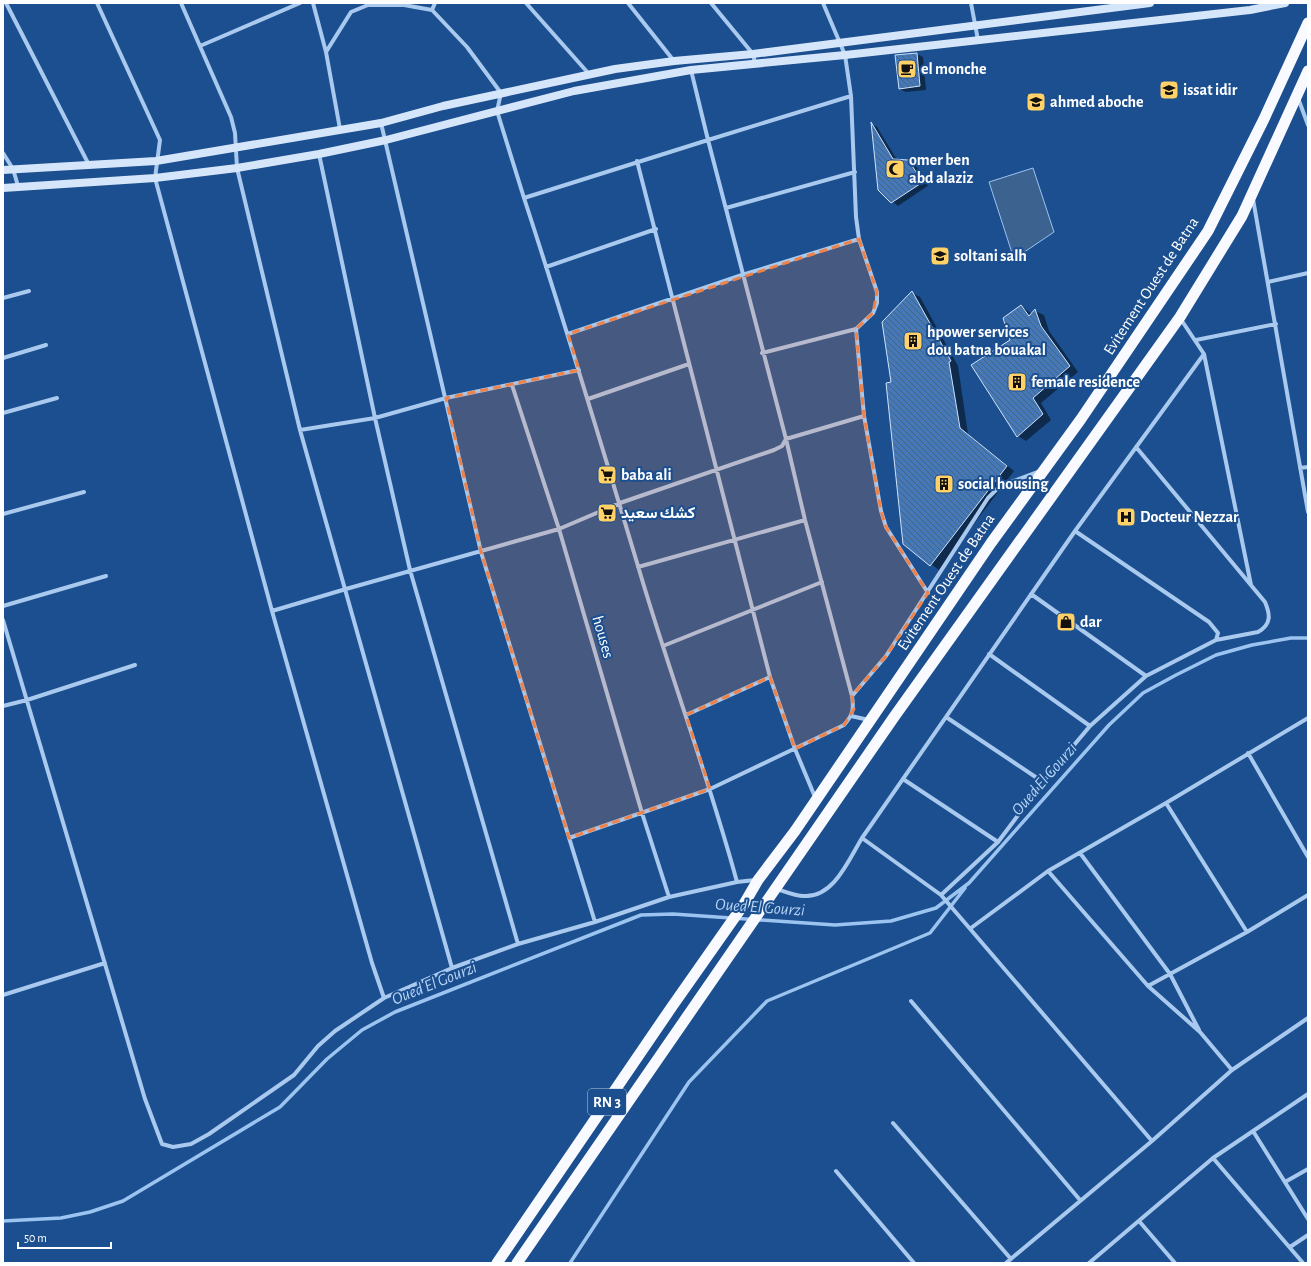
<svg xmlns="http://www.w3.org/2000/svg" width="1311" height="1266" font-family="'Alegreya Sans',Vazirmatn,sans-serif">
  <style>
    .water { fill: #3c6290; stroke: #9cc4f0 }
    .shadow { fill: #0007 }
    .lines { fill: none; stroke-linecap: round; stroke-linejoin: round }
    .stream { stroke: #9cc4f0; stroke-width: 3.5 }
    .building { fill: url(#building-back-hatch); stroke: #cfe3fa }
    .minor { stroke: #a9c9ee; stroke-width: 4 }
    .secondary { stroke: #d6e6fa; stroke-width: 8 }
    .trunk { stroke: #f8faff; stroke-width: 11 }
    .marked { fill: #ee8249; fill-opacity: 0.2; stroke: #ee8249; stroke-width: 3; stroke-dasharray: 8 5; stroke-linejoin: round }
    .labels { text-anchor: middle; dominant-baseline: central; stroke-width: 4; stroke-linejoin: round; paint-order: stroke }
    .shield { fill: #1b4f8f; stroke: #bbcadd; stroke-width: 1 }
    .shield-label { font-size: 15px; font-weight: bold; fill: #fff }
    .poi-label { font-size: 16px; font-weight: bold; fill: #fff; stroke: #1b4f8f; text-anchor: start }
    .street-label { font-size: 16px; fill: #fff; stroke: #1b4f8f }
    .water-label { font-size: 17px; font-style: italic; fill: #b5d3f5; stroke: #1b4f8f }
  </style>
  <defs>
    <pattern id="building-back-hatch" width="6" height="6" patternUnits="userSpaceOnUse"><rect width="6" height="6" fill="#4478b7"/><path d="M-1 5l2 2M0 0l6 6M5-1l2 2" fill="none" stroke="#486282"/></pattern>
  </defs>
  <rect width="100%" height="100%" fill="#1b4f8f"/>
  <path class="water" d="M1033,168L1054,232L1014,259L989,182Z"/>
  <path class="shadow" d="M917,54L923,57L926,90L906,92L900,89Z
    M872,124L877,127L897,160L908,161L915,165L929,185L898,206L879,190Z
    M912,293L920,297L958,366L968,434L1014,471L939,570L904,543L892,383Z
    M1021,306L1032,314L1035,311L1044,315L1049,331L1078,372L1041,403L1051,420L1026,441L1018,436L1011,340Z"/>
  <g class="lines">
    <path class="stream" d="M3,1221L61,1218L90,1212L123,1201L280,1107L327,1059L362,1030L395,1012L641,915L673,914L835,925L891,921L936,908L969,883L1109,725L1143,693L1176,675L1216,655L1252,645L1291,638H1308
      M570,1263L689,1082L767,1001L930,933L965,888"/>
  </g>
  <path class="building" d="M917,53L920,86L899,89L895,55Z
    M871,122L893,159L908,160L923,182L891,203L878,190Z
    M912,291L951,361L949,362L960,428L1007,466L930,566L903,544L886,383L891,382L882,322Z
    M1021,305L1029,316L1035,309L1041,326L1070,366L1033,398L1043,414L1017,437L971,365L1010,340L1003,318Z"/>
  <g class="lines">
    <path class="minor" d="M6,3L89,165
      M97,3L160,140L155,178L272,611L372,963L384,998
      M181,3L231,117L235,133L237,168L300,430L452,968
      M313,3L326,52L340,129
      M526,3L589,74
      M628,3L674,61
      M711,3L753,54L755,63
      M971,3L978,40
      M432,10L435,3
      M200,46L300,3
      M326,52L351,12L368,5H404L432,10L467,47L501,93L497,111L524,198L708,140L786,439L805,520L852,696
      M691,70L708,140L851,96L845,55L823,3
      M1298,98L1308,125
      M381,123L481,552L595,922
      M3,153L13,169L18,186
      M319,154L375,418L410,570L518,944
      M637,161L770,677L795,749L815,797
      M524,198C564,320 601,443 638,566C669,672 708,775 737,882
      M1253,199L1308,512
      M726,208L855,172
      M546,267L656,229
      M1268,282L1308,273
      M3,298L29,291
      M1180,318L1204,354L1251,585
      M856,329L864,416L881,511L886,527L928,593
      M568,334L742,275L859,239
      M1196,340L1276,324
      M762,353L856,329L873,313L877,303V292L859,239L856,217L851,96
      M3,358L46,345
      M512,385L559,529L642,813L669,897
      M588,399L689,364
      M3,413L57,398
      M300,430L375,418L446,398L579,370
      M1136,447L1265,602C1270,614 1272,624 1258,632L1216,640
      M1300,468L1308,467
      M3,514L84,492
      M638,567L805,520
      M1031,594L1146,676
      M3,606L106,576
      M272,611L346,589L559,529L620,503L774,450L782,446L786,439L864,416
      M3,620L145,1099L162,1144L173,1147L191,1144L209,1134L294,1075L318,1046L335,1031L384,998L452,968L518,944L595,922L669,897L737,882L755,880
      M663,646L822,582
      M989,654L1090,726
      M3,706L27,700L135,665
      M686,715L770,677
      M851,716L869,720
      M946,717L1043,782
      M1248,753L1308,857
      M903,779L998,842
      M1166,803L1247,932
      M569,838L710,789L844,725C853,715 854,709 852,696L886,656L988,498L1000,486L1038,472
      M862,838L941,895L998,842L1043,782L1090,726L1146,676L1216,640L1218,633L1209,622L1075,531
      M1080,853L1170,974L1199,1030
      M1048,871L1148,986L1200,1032L1232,1070
      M777,889C786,892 795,896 804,896C834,898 849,859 862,838L1075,531L1204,354
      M941,895L1152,1141
      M971,928L1048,871L1166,803L1308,718
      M1148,986L1247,932L1308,895
      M3,995L105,963
      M911,1001L1080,1200
      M893,1123L1011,1259
      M1253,1131L1308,1219
      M1213,1158L1303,1263
      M836,1171L914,1263
      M1285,1182L1308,1169
      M1139,1221L1175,1263
      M1290,1247L1308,1235
      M1006,1263L1152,1141L1232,1070L1308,1018
      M1089,1263L1213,1158L1308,1094"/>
    <path class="secondary" d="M3,170L156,161L381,123L443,106L615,69L674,61L753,54L1150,3
      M3,188L155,178L237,168L319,154L386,140L574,91L691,70L845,55L1250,10L1285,3"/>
    <path class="trunk" d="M497,1263L671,1008L744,904L758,880L795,831L991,543L1081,419L1208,231L1264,119L1308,23
      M517,1263L894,717L1180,317L1242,216L1308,71"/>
  </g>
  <path class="marked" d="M859,239L877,292L873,313L856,329L864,416L881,511L886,527L928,593L886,656L852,696L854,709L844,725L795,749L770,677L686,715L710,789L569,838L481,552L446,398L579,370L568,334Z"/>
  <defs>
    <g id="cafe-square" transform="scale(1)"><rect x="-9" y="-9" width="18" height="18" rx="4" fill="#ffd166" stroke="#1b4f8f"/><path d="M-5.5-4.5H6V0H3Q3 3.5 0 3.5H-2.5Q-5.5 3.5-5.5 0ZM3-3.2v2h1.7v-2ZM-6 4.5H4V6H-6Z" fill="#111"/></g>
    <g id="school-square" transform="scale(1)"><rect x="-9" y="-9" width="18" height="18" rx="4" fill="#ffd166" stroke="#1b4f8f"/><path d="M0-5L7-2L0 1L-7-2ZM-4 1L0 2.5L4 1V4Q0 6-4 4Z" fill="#111"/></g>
    <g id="mosque-square" transform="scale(1)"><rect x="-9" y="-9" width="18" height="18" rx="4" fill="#ffd166" stroke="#1b4f8f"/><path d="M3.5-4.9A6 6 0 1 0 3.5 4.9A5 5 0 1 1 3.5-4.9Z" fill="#111"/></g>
    <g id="building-square" transform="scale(1)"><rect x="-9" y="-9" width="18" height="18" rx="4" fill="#ffd166" stroke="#1b4f8f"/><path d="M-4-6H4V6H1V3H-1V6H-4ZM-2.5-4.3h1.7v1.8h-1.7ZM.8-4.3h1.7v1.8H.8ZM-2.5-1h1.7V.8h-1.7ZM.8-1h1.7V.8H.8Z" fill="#111"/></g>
    <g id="supermarket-square" transform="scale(1)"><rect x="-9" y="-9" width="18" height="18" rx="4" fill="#ffd166" stroke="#1b4f8f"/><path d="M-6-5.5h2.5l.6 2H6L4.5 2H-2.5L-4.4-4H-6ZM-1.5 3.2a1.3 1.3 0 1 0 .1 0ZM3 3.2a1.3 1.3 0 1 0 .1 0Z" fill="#111"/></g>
    <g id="hospital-square" transform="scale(1)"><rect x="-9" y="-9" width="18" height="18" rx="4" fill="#ffd166" stroke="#1b4f8f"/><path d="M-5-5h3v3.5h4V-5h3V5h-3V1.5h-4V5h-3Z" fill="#111"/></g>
    <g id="shop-square" transform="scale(1)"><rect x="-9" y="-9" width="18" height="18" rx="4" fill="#ffd166" stroke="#1b4f8f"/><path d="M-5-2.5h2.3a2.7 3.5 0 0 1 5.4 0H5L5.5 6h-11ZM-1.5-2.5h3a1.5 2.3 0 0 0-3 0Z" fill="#111"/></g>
  </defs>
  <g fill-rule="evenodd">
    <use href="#cafe-square" x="907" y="69"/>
    <use href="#school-square" x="1169" y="90"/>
    <use href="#school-square" x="1036" y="102"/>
    <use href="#mosque-square" x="895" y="169"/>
    <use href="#school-square" x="940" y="256"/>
    <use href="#building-square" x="913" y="341"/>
    <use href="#building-square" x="1017" y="382"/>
    <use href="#supermarket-square" x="607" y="475"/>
    <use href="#building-square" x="944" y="484"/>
    <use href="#supermarket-square" x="607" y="513"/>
    <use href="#hospital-square" x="1126" y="517"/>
    <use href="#shop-square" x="1066" y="622"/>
  </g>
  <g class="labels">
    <rect class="shield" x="588" y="1089" width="38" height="26" rx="3"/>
    <g class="shield-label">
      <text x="607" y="1102">RN 3</text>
    </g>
    <g class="poi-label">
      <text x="921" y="69">el monche</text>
      <text x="1183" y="90">issat idir</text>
      <text x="1050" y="102">ahmed aboche</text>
      <text x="909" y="160">omer ben<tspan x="909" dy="18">abd alaziz</tspan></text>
      <text x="954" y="256">soltani salh</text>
      <text x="927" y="332">hpower services<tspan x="927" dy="18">dou batna bouakal</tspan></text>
      <text x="1031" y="382">female residence</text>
      <text x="621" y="475">baba ali</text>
      <text x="958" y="484">social housing</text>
      <text x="621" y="513">كشك سعيد</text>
      <text x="1140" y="517">Docteur Nezzar</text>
      <text x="1080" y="622">dar</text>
    </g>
    <g class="street-label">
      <text transform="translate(1151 286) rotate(-57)">Evitement Ouest de Batna</text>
      <text transform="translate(946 582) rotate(-56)">Evitement Ouest de Batna</text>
      <text transform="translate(603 637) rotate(74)">houses</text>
    </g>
    <g class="water-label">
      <text transform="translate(1044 779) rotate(-49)">Oued El Gourzi</text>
      <text transform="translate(760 907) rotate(4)">Oued El Gourzi</text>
      <text transform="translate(434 983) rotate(-22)">Oued El Gourzi</text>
    </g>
  </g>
  <rect width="1311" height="1266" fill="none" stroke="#ffffff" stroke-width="8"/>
  <path d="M18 1242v6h93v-6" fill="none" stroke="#ffffff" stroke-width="2"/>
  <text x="24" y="1242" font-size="12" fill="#ffffff" stroke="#1b4f8f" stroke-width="3" paint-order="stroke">50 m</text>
</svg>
